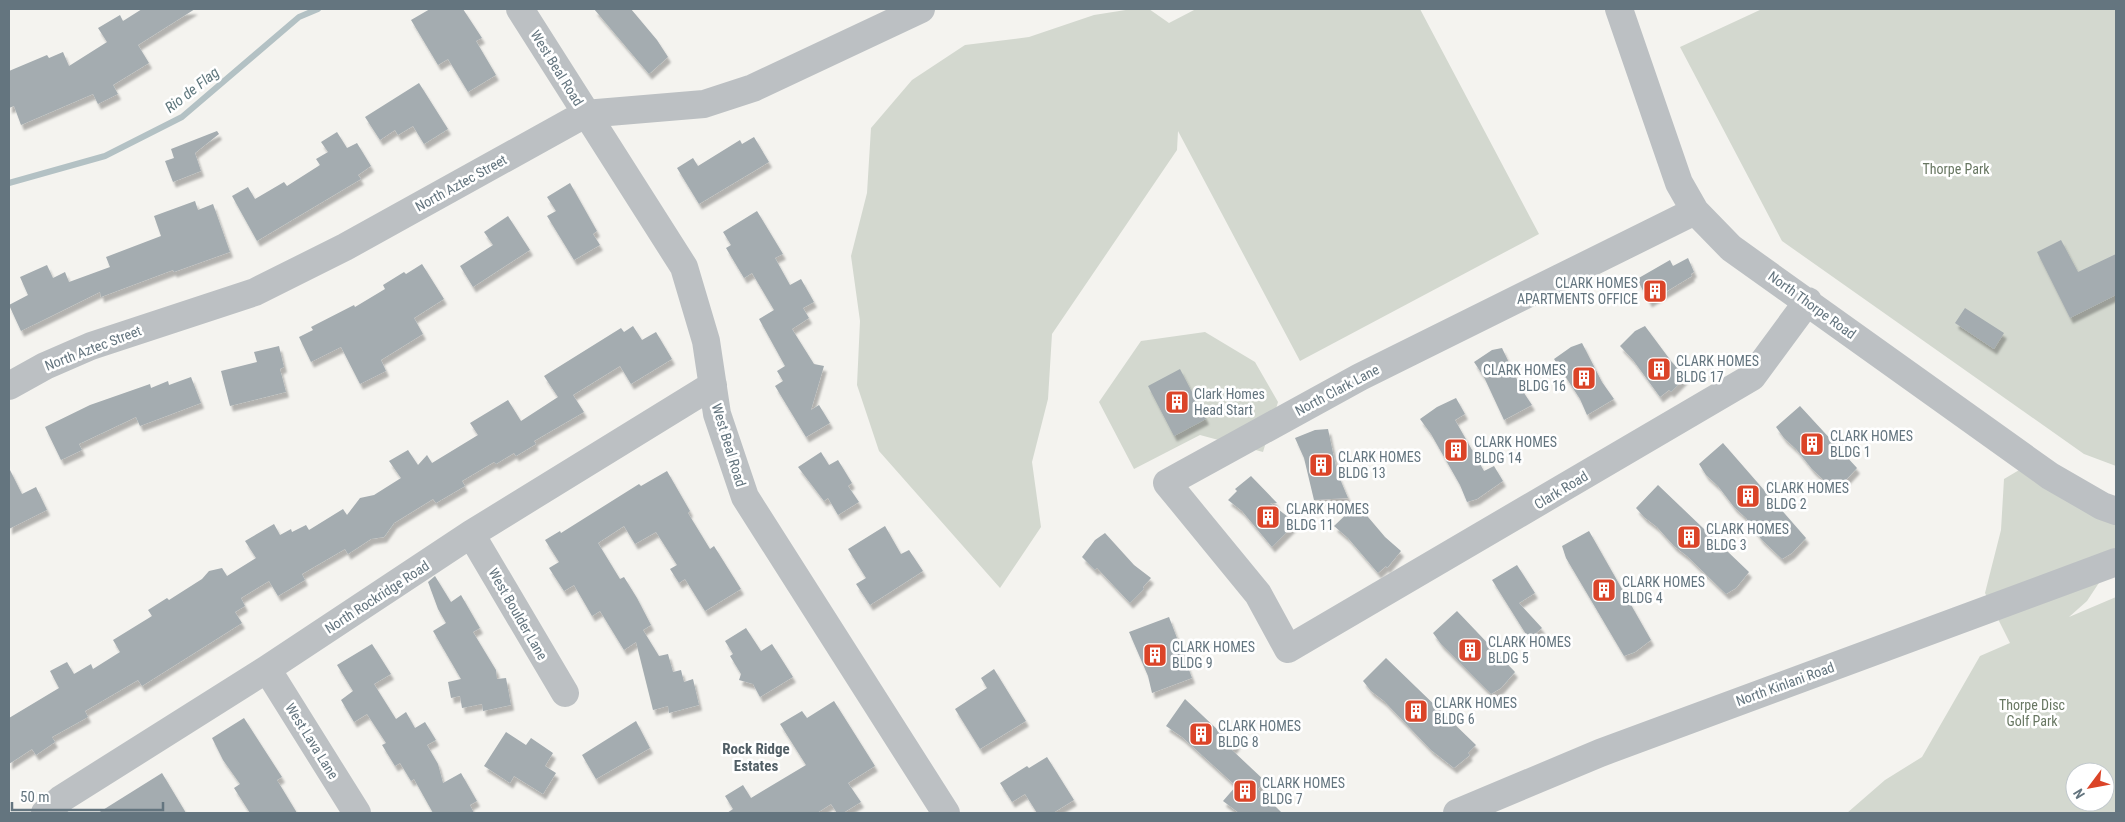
<svg xmlns="http://www.w3.org/2000/svg" width="2125" height="822" font-family="'Roboto Condensed',sans-serif">
  <style>
    .green { fill: #d3d8cf; fill-rule: evenodd }
    .lines { fill: none; stroke-linecap: round; stroke-linejoin: round }
    .stream { stroke: #b3c1c4; stroke-width: 6 }
    .building { fill: #a4acb0; filter: url(#shadow) }
    .minor { stroke: #bcc0c3; stroke-width: 28 }
    .labels { text-anchor: middle; dominant-baseline: central; stroke-width: 5; stroke-linejoin: round; paint-order: stroke }
    .street-label { font-size: 14px; fill: #64757f; stroke: #fff }
    .park-label { font-size: 14px; fill: #687762; stroke: #fff }
    .poi-label { font-size: 14px; fill: #64757f; stroke: #fff; text-anchor: start }
    .water-label { font-size: 15px; font-style: italic; fill: #5f777d; stroke: #fff }
    .neighbourhood-label { font-size: 15px; font-weight: bold; fill: #515e65; stroke: #fff }
  </style>
  <defs>
    <filter id="shadow"><feDropShadow dx="3" dy="5.5" stdDeviation="1" flood-color="#0004"/></filter>
  </defs>
  <rect width="100%" height="100%" fill="#f4f3ef"/>
  <path class="green" d="M1132,9H1149L1169,23L1196,9H1420L1539,234L1300,361L1178,131L1177,150L1052,334L1048,399L1032,462L1041,527L1000,588L879,451L857,385L860,321L851,256L867,193L871,128L912,80L965,45L1029,37L1094,15Z
    M1762,9H2116V466L2084,454L1782,241L1680,47Z
    M1205,332L1255,362L1278,402L1263,452L1200,435L1134,469L1099,402L1141,341Z
    M2043,456L2080,484L2116,525V557L2087,601L2069,617L2116,597V813H1847L1885,780L1922,757L1980,656L2010,643L1985,593L2001,530L2004,479ZM2075,772H2105V802H2075Z"/>
  <g class="lines">
    <path class="stream" d="M9,183L105,156L182,117L299,17L318,9"/>
  </g>
  <path class="building" d="M142,9H195L138,45L149,63L113,85L118,94L98,104L93,94L21,125L14,106L9,108V71L47,55L49,58L63,52L69,66L107,42L98,28L120,15L123,21Z
    M430,9H463L482,38L476,41L496,75L468,92L448,59L438,65L411,20Z
    M594,9H631L657,40L668,57L649,74Z
    M419,83L448,129L424,144L413,126L398,135L395,130L380,140L365,117Z
    M217,131L219,134L195,153L201,171L173,182L165,161L174,158L171,149Z
    M337,132L347,148L357,143L371,166L358,175L361,179L257,241L232,196L248,187L255,199L284,182L287,186L320,165L316,159L328,152L321,142Z
    M754,137L769,162L699,204L677,168L693,158L698,166L740,140L742,144Z
    M570,183L597,231L593,234L600,245L574,260L547,216L556,211L547,197Z
    M195,201L198,210L213,204L230,252L174,272L173,270L101,297L100,292L21,331L9,305L28,295L20,277L47,265L53,278L65,272L69,282L110,267L106,257L161,236L154,216Z
    M757,211L783,254L775,258L790,285L801,279L814,302L803,308L809,318L792,329L814,364L824,366L811,410L819,405L830,423L806,437L775,386L783,381L777,371L785,366L759,319L774,310L752,273L744,278L726,248L731,245L723,232Z
    M508,216L530,250L473,287L460,266L493,245L484,232Z
    M2061,240L2078,272L2116,254V295L2070,318L2037,252Z
    M1688,258L1694,272L1691,274L1692,276L1649,302L1637,279L1670,260L1673,266Z
    M422,264L444,299L414,318L423,334L381,360L386,371L360,384L341,347L311,362L299,337L313,330L311,327L354,305L355,307L385,289L383,285L404,272L406,274Z
    M1965,308L2004,333L1994,349L1955,323Z
    M633,326L642,340L656,332L672,359L631,384L620,366L573,395L584,412L534,441L536,444L516,456L514,453L496,464L494,462L462,481L465,486L436,503L433,499L394,523L384,537L371,539L348,554L345,549L302,574L305,580L278,596L269,581L241,598L245,606L235,612L242,623L142,686L138,680L85,711L88,717L52,737L55,742L36,755L32,749L9,764V718L59,688L50,671L67,662L74,674L91,664L93,669L120,652L113,640L152,616L148,610L167,598L169,600L202,579L209,571L222,568L227,576L256,558L245,541L274,524L280,535L291,529L292,532L306,525L309,530L343,509L347,515L360,498L374,495L401,478L389,461L408,450L418,465L427,455L432,463L478,435L470,423L508,400L521,421L558,397L544,376L621,328L624,332Z
    M1645,326L1671,361L1686,377L1671,392L1669,390L1660,397L1633,360L1620,346L1635,331Z
    M1582,343L1602,382L1614,399L1587,415L1580,399L1554,359L1571,347Z
    M279,346L284,367L280,369L286,392L230,406L221,371L257,362L254,352Z
    M1502,348L1522,390L1532,405L1504,420L1484,377L1474,362L1492,350Z
    M1180,369L1206,419L1174,436L1148,386Z
    M191,377L201,403L140,426L136,417L79,444L82,450L61,460L45,427L90,405L150,384L151,388L168,381L169,385Z
    M1456,398L1465,414L1455,420L1484,471L1494,466L1503,481L1477,499L1467,502L1460,485L1431,434L1420,419L1437,407Z
    M1800,406L1857,468L1844,482L1833,489L1812,469L1796,449L1784,438L1776,427Z
    M1328,429L1337,472L1348,498L1314,500L1304,458L1295,438L1315,430Z
    M1723,443L1806,538L1792,553L1782,559L1761,539L1746,518L1734,507L1718,486L1706,475L1699,464Z
    M821,452L829,465L838,460L852,483L848,486L859,502L838,515L828,498L824,501L798,467Z
    M9,468L22,494L36,487L47,510L9,529Z
    M667,471L690,511L688,513L710,549L714,546L741,589L705,611L685,579L679,583L670,569L677,565L656,532L635,544L624,526L598,543L620,579L624,577L637,598L651,625L643,630L659,656L668,654L673,672L681,670L684,682L693,679L699,705L669,713L668,706L653,710L636,642L624,650L600,611L592,616L574,585L564,591L549,568L559,562L545,540L560,531L561,533L639,484L641,486Z
    M1251,476L1277,503H1270L1296,523L1272,547L1242,511L1228,500L1237,491L1235,489Z
    M1658,485L1749,572L1736,588L1726,594L1687,556L1674,546L1657,527L1644,517L1636,508Z
    M1357,504L1385,537L1401,551L1387,568L1386,566L1378,573L1348,538L1334,526Z
    M885,526L901,554L909,550L923,571L870,605L856,584L866,578L848,549Z
    M1589,531L1651,640L1635,652L1624,656L1566,558L1562,546Z
    M1105,533L1134,565L1151,578L1143,587L1144,589L1130,603L1097,568L1095,570L1082,557L1095,540Z
    M1517,565L1535,593L1519,603L1542,628L1529,639L1492,580Z
    M435,576L451,602L461,595L480,628L473,632L496,670L497,679L506,678L511,705L483,711L482,704L462,708L460,696L451,698L448,682L461,679L433,631L446,623L438,609L428,582Z
    M1457,611L1515,672L1501,688L1491,694L1441,644L1433,633Z
    M1169,617L1192,678L1152,693L1148,676L1129,632Z
    M746,628L761,651L772,644L793,677L760,697L753,684L739,680L741,674L730,656L733,654L725,641Z
    M372,644L391,674L374,684L396,719L406,712L415,728L425,722L436,740L427,745L438,764L443,783L461,773L477,801L470,805L474,813H433L414,779L411,781L400,763L395,766L382,745L386,743L367,714L354,722L341,700L353,691L337,665Z
    M1386,658L1476,745L1468,753L1470,755L1454,768L1431,750L1384,701L1371,691L1363,681Z
    M994,669L1026,721L980,749L955,709L987,688L981,678Z
    M1185,699L1220,732L1237,744L1232,750L1265,781L1258,789L1282,813H1239L1223,801L1236,786L1182,737L1166,726Z
    M834,701L875,766L848,783L861,802L843,813H837L831,804L817,813H727L733,809L725,796L743,785L751,798L806,765L780,724L802,711L807,718Z
    M244,718L282,777L277,780L297,813H250L234,788L240,784L223,760L212,738Z
    M636,721L650,748L596,779L582,755Z
    M506,732L526,745L531,738L553,753L545,766L556,773L543,794L514,776L510,783L484,766Z
    M1047,757L1074,800L1053,813H1037L1025,794L1012,802L1000,783L1027,766L1029,768Z
    M162,773L186,813H98Z"/>
  <g class="lines">
    <path class="minor" d="M520,9L684,267L706,341L717,414L745,497L946,813
      M1619,9L1679,183L1695,211L1731,248L2050,476L2102,506L2116,511
      M1695,211L1360,377L1167,483L1258,594L1288,649L1752,377L1808,301
      M9,386L45,366L91,346L255,292L345,247L585,114L704,104L753,88L921,9
      M471,534L565,693
      M267,669L357,813
      M45,813L61,799L267,669L471,534L713,385
      M1457,813L1600,753L2116,562"/>
  </g>
  <defs>
    <g id="building-square" transform="scale(1.25)"><rect x="-9" y="-9" width="18" height="18" rx="4" fill="#db4428" stroke="#fff"/><path d="M-4-6H4V6H1V3H-1V6H-4ZM-2.5-4.3h1.7v1.8h-1.7ZM.8-4.3h1.7v1.8H.8ZM-2.5-1h1.7V.8h-1.7ZM.8-1h1.7V.8H.8Z" fill="#fff"/></g>
  </defs>
  <g fill-rule="evenodd">
    <use href="#building-square" x="1655" y="291"/>
    <use href="#building-square" x="1659" y="369"/>
    <use href="#building-square" x="1584" y="378"/>
    <use href="#building-square" x="1177" y="402"/>
    <use href="#building-square" x="1812" y="444"/>
    <use href="#building-square" x="1456" y="450"/>
    <use href="#building-square" x="1321" y="465"/>
    <use href="#building-square" x="1748" y="496"/>
    <use href="#building-square" x="1268" y="517"/>
    <use href="#building-square" x="1689" y="537"/>
    <use href="#building-square" x="1604" y="590"/>
    <use href="#building-square" x="1470" y="650"/>
    <use href="#building-square" x="1155" y="655"/>
    <use href="#building-square" x="1416" y="711"/>
    <use href="#building-square" x="1201" y="734"/>
    <use href="#building-square" x="1245" y="791"/>
  </g>
  <g class="labels">
    <g class="street-label">
      <text transform="translate(557 68) rotate(58)">West Beal Road</text>
      <text transform="translate(461 183) rotate(-29)">North Aztec Street</text>
      <text transform="translate(1812 305) rotate(36)">North Thorpe Road</text>
      <text transform="translate(93 348) rotate(-21)">North Aztec Street</text>
      <text transform="translate(1337 390) rotate(-28)">North Clark Lane</text>
      <text transform="translate(729 445) rotate(73)">West Beal Road</text>
      <text transform="translate(1561 490) rotate(-31)">Clark Road</text>
      <text transform="translate(377 597) rotate(-33)">North Rockridge Road</text>
      <text transform="translate(518 614) rotate(60)">West Boulder Lane</text>
      <text transform="translate(1785 684) rotate(-20)">North Kinlani Road</text>
      <text transform="translate(312 741) rotate(58)">West Lava Lane</text>
    </g>
    <g class="park-label">
      <text x="1956" y="169">Thorpe Park</text>
      <text x="2032" y="705">Thorpe Disc<tspan x="2032" dy="16">Golf Park</tspan></text>
    </g>
    <g class="poi-label">
      <text x="1638" y="283" text-anchor="end">CLARK HOMES<tspan x="1638" dy="16">APARTMENTS OFFICE</tspan></text>
      <text x="1676" y="361">CLARK HOMES<tspan x="1676" dy="16">BLDG 17</tspan></text>
      <text x="1566" y="370" text-anchor="end">CLARK HOMES<tspan x="1566" dy="16">BLDG 16</tspan></text>
      <text x="1194" y="394">Clark Homes<tspan x="1194" dy="16">Head Start</tspan></text>
      <text x="1830" y="436">CLARK HOMES<tspan x="1830" dy="16">BLDG 1</tspan></text>
      <text x="1474" y="442">CLARK HOMES<tspan x="1474" dy="16">BLDG 14</tspan></text>
      <text x="1338" y="457">CLARK HOMES<tspan x="1338" dy="16">BLDG 13</tspan></text>
      <text x="1766" y="488">CLARK HOMES<tspan x="1766" dy="16">BLDG 2</tspan></text>
      <text x="1286" y="509">CLARK HOMES<tspan x="1286" dy="16">BLDG 11</tspan></text>
      <text x="1706" y="529">CLARK HOMES<tspan x="1706" dy="16">BLDG 3</tspan></text>
      <text x="1622" y="582">CLARK HOMES<tspan x="1622" dy="16">BLDG 4</tspan></text>
      <text x="1488" y="642">CLARK HOMES<tspan x="1488" dy="16">BLDG 5</tspan></text>
      <text x="1172" y="647">CLARK HOMES<tspan x="1172" dy="16">BLDG 9</tspan></text>
      <text x="1434" y="703">CLARK HOMES<tspan x="1434" dy="16">BLDG 6</tspan></text>
      <text x="1218" y="726">CLARK HOMES<tspan x="1218" dy="16">BLDG 8</tspan></text>
      <text x="1262" y="783">CLARK HOMES<tspan x="1262" dy="16">BLDG 7</tspan></text>
    </g>
    <g class="water-label">
      <text transform="translate(192 90) rotate(-38)">Rio de Flag</text>
    </g>
    <g class="neighbourhood-label">
      <text x="756" y="749">Rock Ridge<tspan x="756" dy="17">Estates</tspan></text>
    </g>
  </g>
  <rect width="2125" height="822" fill="none" stroke="#64757f" stroke-width="20"/>
  <g transform="translate(2090 787) rotate(238)"><circle r="24" fill="#ffffff" stroke="#c1c8cc"/>
  <path d="M0-4L9 19L0 12L-9 19Z" fill="#db4428"/>
  <text y="-8" font-size="14" font-weight="bold" text-anchor="middle" fill="#64757f">N</text>
  </g>
  <path d="M12 802v8h151v-8" fill="none" stroke="#64757f" stroke-width="2.5"/>
  <text x="20" y="802" font-size="15" fill="#64757f" stroke="#ffffff" stroke-width="4" paint-order="stroke">50 m</text>
</svg>
